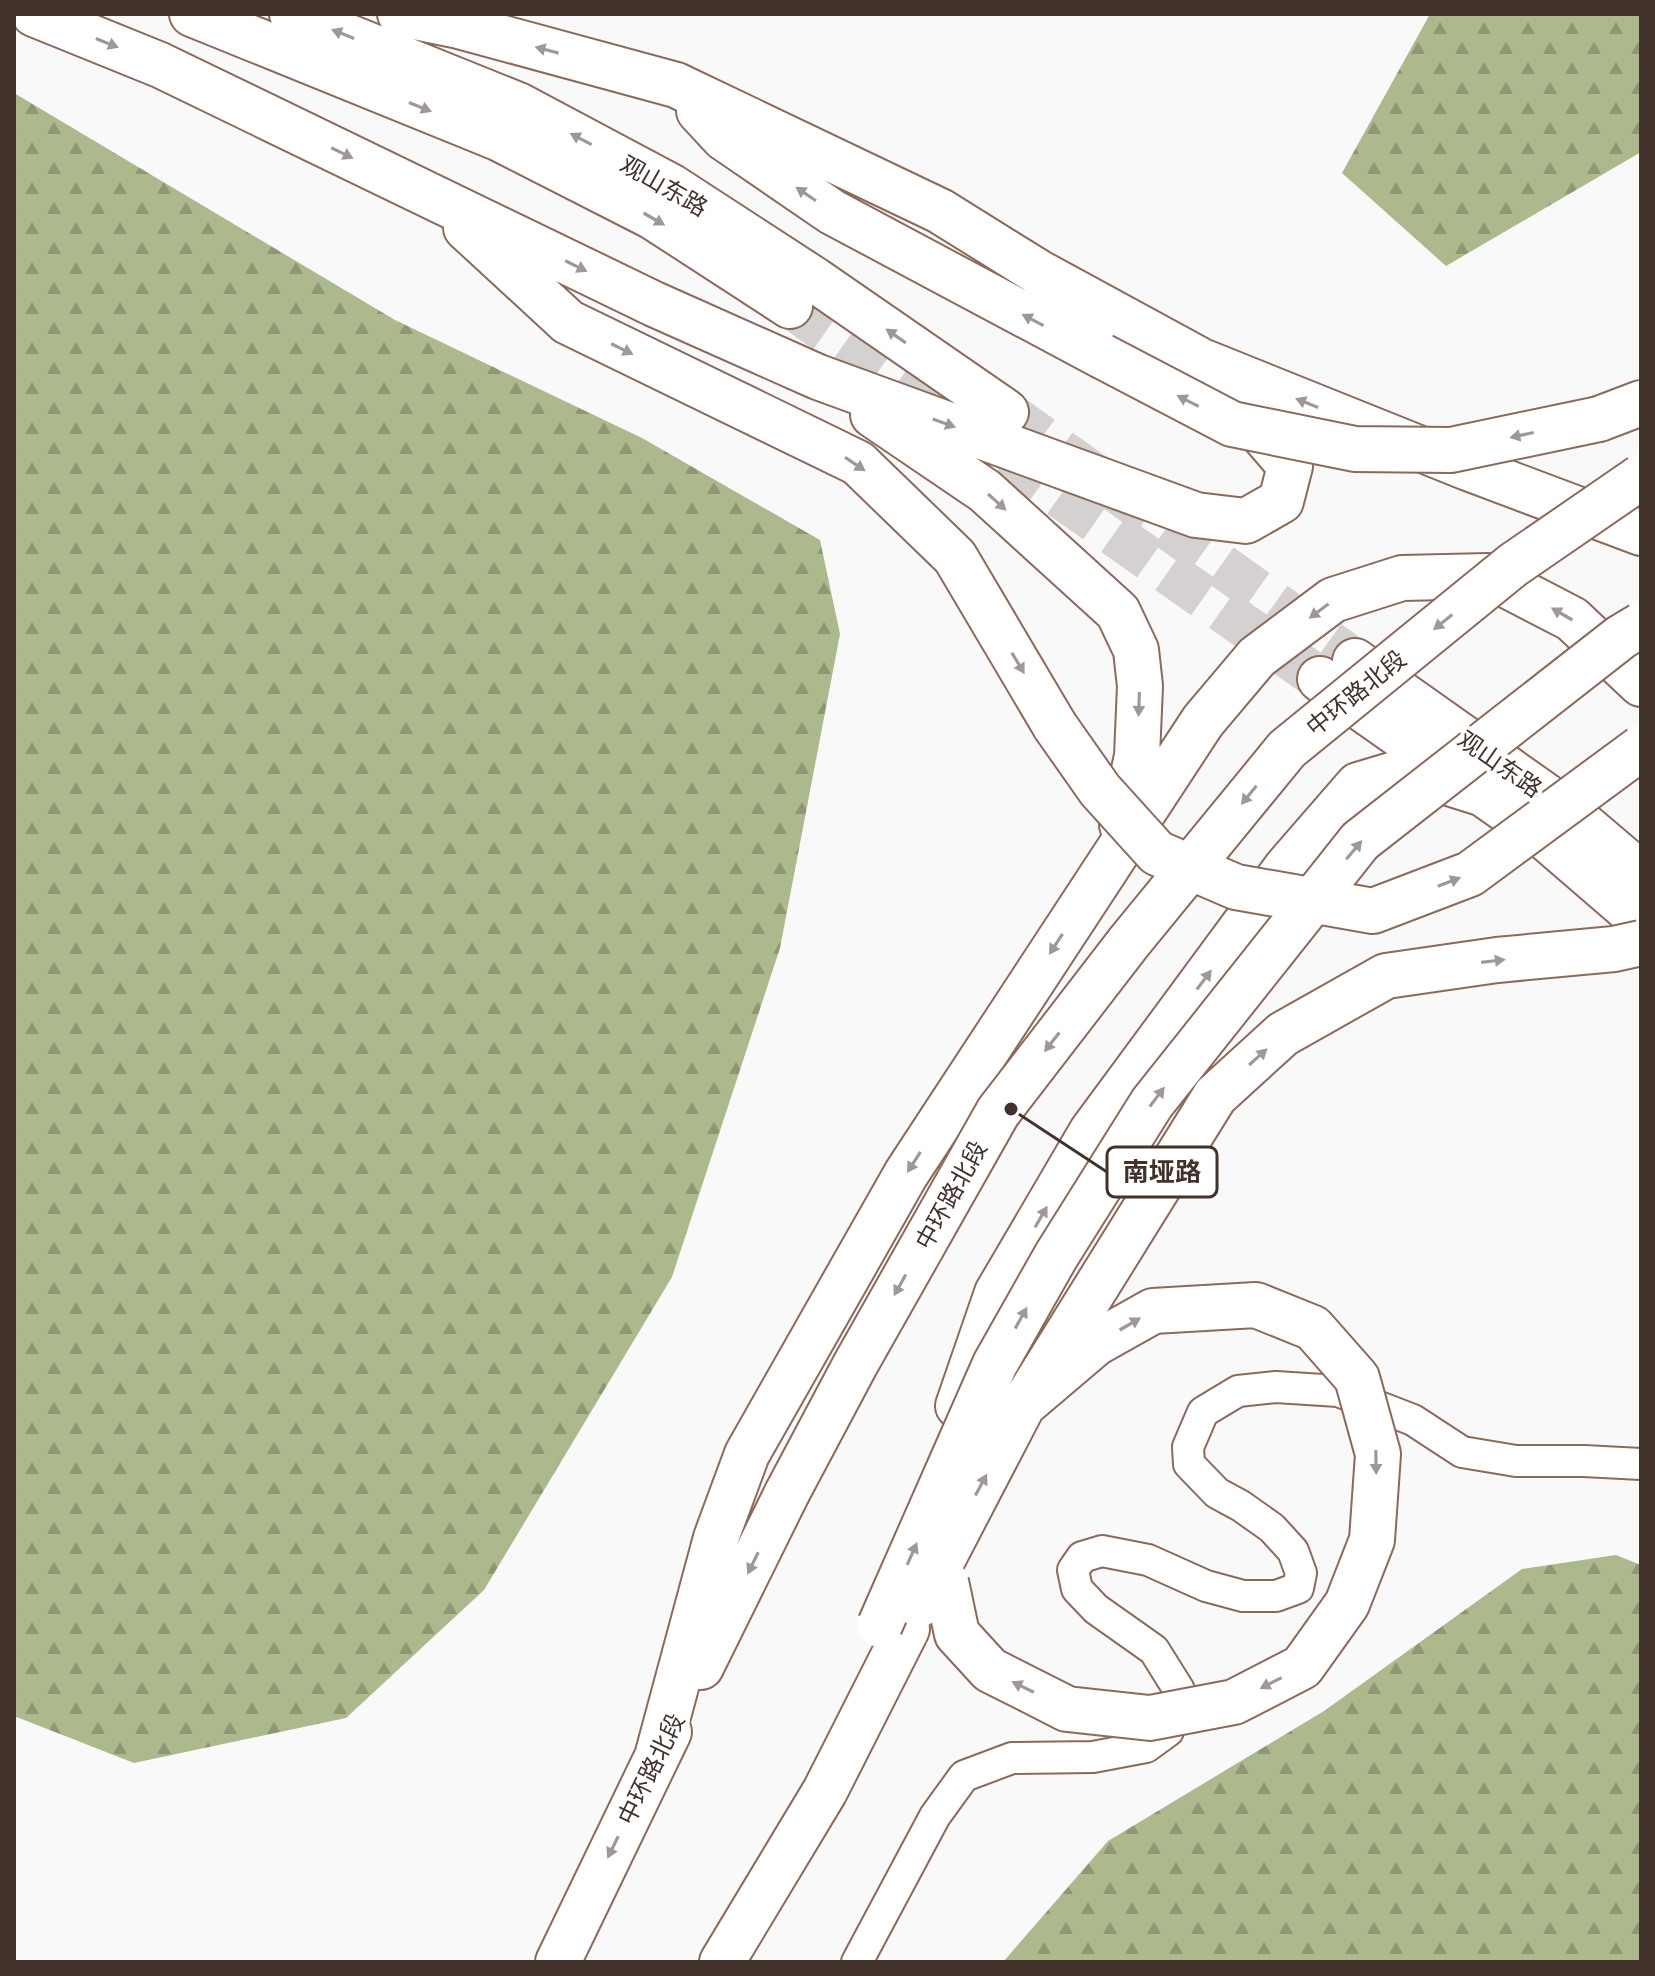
<svg xmlns="http://www.w3.org/2000/svg" width="1655" height="1976" font-family="'PT Sans','Noto Sans SC',sans-serif">
  <style>
    .forest { fill: url(#forest-firs) }
    .lines { fill: none; stroke-linecap: round; stroke-linejoin: round }
    .primary-tunnel { stroke: #d4d1d0; stroke-width: 44; stroke-dasharray: 44 22; stroke-linecap: butt }
    .highway-tunnel { stroke: #d4d1d0; stroke-width: 44; stroke-dasharray: 44 22; stroke-linecap: butt }
    .street-casing { stroke: #8b6a5b; stroke-width: 34 }
    .highway-casing { stroke: #8b6a5b; stroke-width: 48 }
    .street { stroke: #fff; stroke-width: 30 }
    .highway { stroke: #fff; stroke-width: 44 }
    .highway-bridge-casing { stroke: #8b6a5b; stroke-width: 48; stroke-linecap: butt }
    .highway-bridge { stroke: #fff; stroke-width: 44 }
    .oneway { fill: #a09896 }
    .labels { text-anchor: middle; dominant-baseline: central; stroke-width: 8; stroke-linejoin: round; paint-order: stroke }
    .street-label { font-size: 24px; fill: #41322c; stroke: #fff }
    .leader { fill: none; stroke: #41322c; stroke-width: 3 }
    .callout-dot { fill: #41322c; stroke: #fff; stroke-width: 3 }
    .callout { fill: #fff; stroke: #41322c; stroke-width: 3 }
    .callout-label { font-size: 26px; text-anchor: middle; font-weight: bold; fill: #41322c }
  </style>
  <defs>
    <pattern id="forest-firs" width="22" height="20" patternUnits="userSpaceOnUse" patternTransform="scale(2)"><rect width="22" height="20" fill="#acb98c"/><path d="M5 1l3.5 6h-7zM16 11l3.5 6h-7z" fill="#8e9773"/></pattern>
  </defs>
  <rect width="100%" height="100%" fill="#f9f9f9"/>
  <path class="forest" d="M1430,14H1641V152L1446,266L1342,173Z
    M14,93L395,320L642,438L820,540L840,634L780,948L672,1277L484,1590L346,1718L134,1763L14,1716Z
    M1616,1555L1641,1565V1962H1003L1108,1841L1324,1711L1522,1569Z"/>
  <g class="lines">
    <path class="primary-tunnel" d="M1006,412L1355,661"/>
    <path class="highway-tunnel" d="M790,306L1320,679"/>
    <g class="street-casing">
      <path id="street" d="M857,1962L935,1816L964,1776L1012,1758L1093,1757L1146,1747L1168,1731L1179,1690L1154,1650L1096,1609L1077,1589L1073,1570L1082,1557L1102,1551L1148,1560L1206,1586L1243,1596H1276L1298,1588L1301,1573L1293,1551L1272,1528L1241,1506L1217,1493L1189,1464L1188,1447L1203,1412L1238,1391L1276,1387L1338,1391L1413,1420L1462,1452L1516,1461H1584L1641,1464"/>
    </g>
    <g class="highway-casing">
      <path id="highway" d="M34,14L160,65L654,304L818,377L1196,515L1246,521L1281,501L1290,466L1198,359L1038,272L940,211L676,85L459,26L400,14
        M192,14L498,138L653,217L790,306
        M292,14L518,105L672,187L815,280L1006,412
        M699,111L724,138L832,212L1102,356
        M466,228L568,322L858,463L955,557L1055,726
        M1204,362L1468,468L1641,533
        M873,415L985,491L1118,612L1136,650L1140,686L1137,756L1122,825
        M1599,419L1641,403
        M1355,661L1567,811L1641,874
        M1320,679L1546,838L1641,920
        M958,1406L997,1293L1092,1131L1286,868L1358,785L1408,770L1484,794
        M701,1667L787,1493
        M657,1757L716,1538L747,1454L906,1174L1203,721L1257,657L1333,600L1402,578L1489,576L1572,619L1641,684
        M558,1962L669,1732
        M722,1962L825,1791L907,1629"/>
    </g>
    <use href="#street" class="street"/>
    <use href="#highway" class="highway"/>
    <g class="highway-bridge-casing">
      <path id="highway-bridge" d="M1102,356L1232,424L1355,449L1451,450L1599,419
        M1055,726L1100,790L1157,853L1236,887L1373,911L1470,874L1641,748
        M787,1493L855,1365L998,1112L1129,942L1287,749L1513,565L1641,477
        M946,1582L957,1634L990,1670L1067,1709L1150,1718L1234,1702L1302,1667L1347,1604L1372,1540L1378,1454L1357,1378L1313,1328L1256,1305L1153,1311L1096,1343L1023,1405
        M919,1605L1023,1405L1215,1096L1283,1034L1386,976L1497,960L1614,949L1641,943
        M880,1625L995,1364L1056,1256L1152,1103L1360,841L1621,637L1641,625"/>
    </g>
    <use href="#highway-bridge" class="highway-bridge"/>
  </g>
  <defs><path id="oneway-solid" d="M-6-.8H1V-3.2L6.5 0L1 3.2V.8H-6Z" transform="scale(2)"/></defs>
  <g class="oneway">
    <use href="#oneway-solid" transform="translate(343 34) rotate(-158)"/>
    <use href="#oneway-solid" transform="translate(107 43) rotate(22)"/>
    <use href="#oneway-solid" transform="translate(547 50) rotate(-165)"/>
    <use href="#oneway-solid" transform="translate(420 107) rotate(22)"/>
    <use href="#oneway-solid" transform="translate(581 139) rotate(-152)"/>
    <use href="#oneway-solid" transform="translate(342 153) rotate(26)"/>
    <use href="#oneway-solid" transform="translate(806 194) rotate(-146)"/>
    <use href="#oneway-solid" transform="translate(654 219) rotate(30)"/>
    <use href="#oneway-solid" transform="translate(576 266) rotate(26)"/>
    <use href="#oneway-solid" transform="translate(1033 320) rotate(-152)"/>
    <use href="#oneway-solid" transform="translate(896 336) rotate(-145)"/>
    <use href="#oneway-solid" transform="translate(622 349) rotate(26)"/>
    <use href="#oneway-solid" transform="translate(1188 401) rotate(-153)"/>
    <use href="#oneway-solid" transform="translate(1307 403) rotate(-158)"/>
    <use href="#oneway-solid" transform="translate(944 423) rotate(20)"/>
    <use href="#oneway-solid" transform="translate(1522 435) rotate(168)"/>
    <use href="#oneway-solid" transform="translate(855 464) rotate(34)"/>
    <use href="#oneway-solid" transform="translate(997 502) rotate(42)"/>
    <use href="#oneway-solid" transform="translate(1319 611) rotate(143)"/>
    <use href="#oneway-solid" transform="translate(1562 614) rotate(-150)"/>
    <use href="#oneway-solid" transform="translate(1443 622) rotate(141)"/>
    <use href="#oneway-solid" transform="translate(1018 663) rotate(59)"/>
    <use href="#oneway-solid" transform="translate(1139 704) rotate(92)"/>
    <use href="#oneway-solid" transform="translate(1249 795) rotate(129)"/>
    <use href="#oneway-solid" transform="translate(1354 850) rotate(-50)"/>
    <use href="#oneway-solid" transform="translate(1449 882) rotate(-21)"/>
    <use href="#oneway-solid" transform="translate(1056 944) rotate(123)"/>
    <use href="#oneway-solid" transform="translate(1493 961) rotate(-7)"/>
    <use href="#oneway-solid" transform="translate(1204 980) rotate(-53)"/>
    <use href="#oneway-solid" transform="translate(1052 1042) rotate(128)"/>
    <use href="#oneway-solid" transform="translate(1258 1057) rotate(-42)"/>
    <use href="#oneway-solid" transform="translate(1157 1097) rotate(-53)"/>
    <use href="#oneway-solid" transform="translate(914 1162) rotate(123)"/>
    <use href="#oneway-solid" transform="translate(1041 1217) rotate(-60)"/>
    <use href="#oneway-solid" transform="translate(900 1285) rotate(119)"/>
    <use href="#oneway-solid" transform="translate(1021 1318) rotate(-61)"/>
    <use href="#oneway-solid" transform="translate(1130 1324) rotate(-30)"/>
    <use href="#oneway-solid" transform="translate(1376 1462) rotate(89)"/>
    <use href="#oneway-solid" transform="translate(981 1485) rotate(-62)"/>
    <use href="#oneway-solid" transform="translate(912 1554) rotate(-66)"/>
    <use href="#oneway-solid" transform="translate(753 1563) rotate(116)"/>
    <use href="#oneway-solid" transform="translate(1271 1683) rotate(153)"/>
    <use href="#oneway-solid" transform="translate(1023 1687) rotate(-154)"/>
    <use href="#oneway-solid" transform="translate(613 1847) rotate(116)"/>
  </g>
  <g class="labels">
    <g class="street-label">
      <text transform="translate(664 186) rotate(30)">观山东路</text>
      <text transform="translate(1356 693) rotate(-39)">中环路北段</text>
      <text transform="translate(1500 764) rotate(35)">观山东路</text>
      <text transform="translate(951 1195) rotate(-61)">中环路北段</text>
      <text transform="translate(651 1769) rotate(-64)">中环路北段</text>
    </g>
  </g>
  <path class="leader" d="M1011 1109L1107 1172"/>
  <circle class="callout-dot" cx="1011" cy="1109" r="8"/>
  <rect class="callout" x="1107" y="1147" width="110" height="50" rx="8"/>
  <g class="callout-label">
    <text x="1162" y="1181">南垭路</text>
  </g>
  <rect width="1655" height="1976" fill="none" stroke="#41322c" stroke-width="32"/>
</svg>
